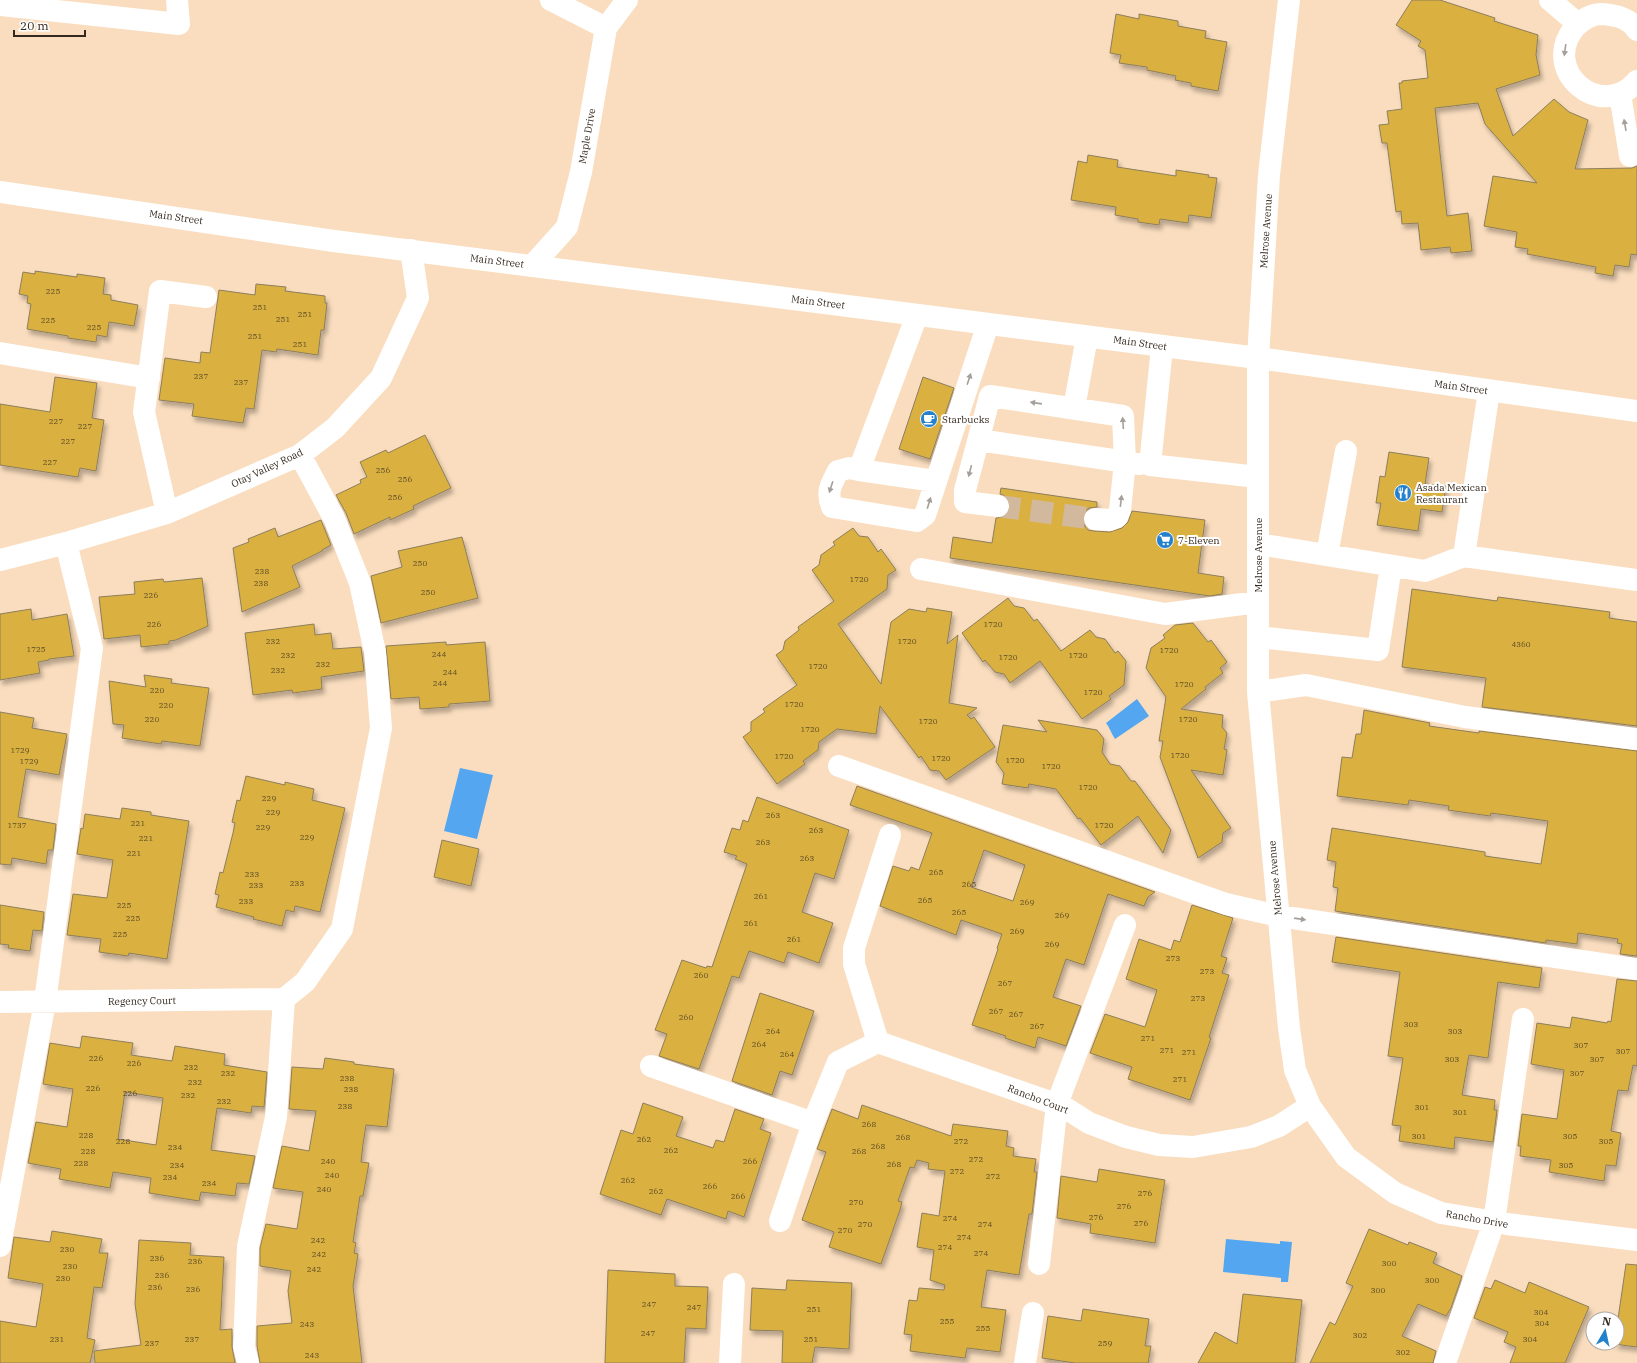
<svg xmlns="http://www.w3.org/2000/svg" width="1637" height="1363" font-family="'IBM Plex Serif',serif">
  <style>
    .water { fill: #55a6f0 }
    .building { fill: #dab141; stroke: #8c7e5c; fill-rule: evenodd; filter: url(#shadow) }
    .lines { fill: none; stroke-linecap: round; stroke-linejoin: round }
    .minor-tunnel { stroke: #d2b99e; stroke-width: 22; stroke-dasharray: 22 11; stroke-linecap: butt }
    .minor { stroke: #fff; stroke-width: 22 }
    .major { stroke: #fff; stroke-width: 22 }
    .oneway { fill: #a49f9a }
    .labels { text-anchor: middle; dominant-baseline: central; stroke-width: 4; stroke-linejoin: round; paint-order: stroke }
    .number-label { font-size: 8px; fill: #5e4b27 }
    .street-label { font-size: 10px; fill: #34291e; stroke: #fff }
    .poi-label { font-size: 10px; fill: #34291e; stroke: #fff; text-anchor: start }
  </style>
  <defs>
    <filter id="shadow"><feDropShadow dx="2.5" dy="4.5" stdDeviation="2" flood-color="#0004"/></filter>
  </defs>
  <rect width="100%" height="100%" fill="#faddbe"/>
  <path class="water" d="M1137,699L1149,716L1115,739C1111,733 1110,728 1106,723Z
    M460,768L493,775L477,839L444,831Z
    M1226,1239L1280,1244V1241L1292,1242L1288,1282H1281V1278L1223,1272Z"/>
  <path class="building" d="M1412,0H1440L1495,18L1494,21L1538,35L1536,55L1540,75L1496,89L1513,136L1554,99L1569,112L1588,120L1575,169L1632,168L1637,166V255L1631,254L1629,267L1615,265L1613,276L1595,273L1596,267L1527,254L1528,249L1515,247L1517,232L1484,226L1493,176L1537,183L1485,124L1478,103L1435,108L1447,216L1468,213L1472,251L1451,253L1450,247L1421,250L1418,223L1402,224L1401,211L1396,212L1387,143H1382L1379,125L1389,124L1387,111L1402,109L1399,83H1402V81L1428,78L1425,50L1418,46L1421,41L1396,25Z
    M1116,14L1139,19V14L1178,21V26L1206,31L1205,38L1227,42L1218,91L1191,86V83L1175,80L1176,76L1147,70V67L1119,63L1121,55L1110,53Z
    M1088,155L1118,160L1117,167L1176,176V170L1209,175L1208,177L1217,178L1211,218L1189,215L1188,223L1160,219L1159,225L1138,222V219L1115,215L1116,207L1071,200L1078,161L1087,163Z
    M35,271L77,277V274L105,278L103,294L111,295V300L138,305L134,326L109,322L107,337L97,335L96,342L68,338V336L27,329L31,304L27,303L28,296L19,294L23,272L35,274Z
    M256,284L286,287L285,291L325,296V303H327L324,330H321L318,355L277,349L276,352L262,350L254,409L246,408L243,423L192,416L194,404L159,400L165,358L200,363L201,352L210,353L219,290L255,295Z
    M55,377L97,383L92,418L104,420L96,471L80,468L78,477L0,465V404L50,412Z
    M923,377L954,388L930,459L899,449Z
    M425,435L451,488L413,506L414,509L390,520V517L354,534L346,513L336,495L361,483L360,480L367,477L360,462L386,450L388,453Z
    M1389,452L1429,458L1425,484L1446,486L1442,512L1421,509L1418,531L1377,525L1381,503H1376L1380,476L1385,477Z
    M1001,488L1097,502V507L1089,508L1084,512L1083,518L1084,525L1088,530L1094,531L1110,532L1122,528L1128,522L1132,511L1205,520L1198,573L1224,577L1222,594L1210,596L950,558L953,537L992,543L996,518L1003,517L1008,513L1010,508L1009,501L1005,496L1000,494Z
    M321,520L331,545L322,550V551L292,566L300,587L242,612L233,548L249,542L248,539L275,528L278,537Z
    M853,528L859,536L868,537L878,552L881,549L896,570L888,575L887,589L838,624L881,684L891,622L909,609L926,612L927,608L952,612L947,644L958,635L949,703L977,708L967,715L971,719L974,717L995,747L946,780L939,771L930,770L921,756L919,758L880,706L876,734L837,729L819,742L818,750L803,761L805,764L777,784L743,737L751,731V722L765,712L763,709L797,685L776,655L783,650L785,641L799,630L798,627L834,601L812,570L819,565L821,555L835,545L833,542Z
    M462,537L478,598L381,623L371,576L402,567L398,551Z
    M202,578L208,626L176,640L169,641V644L141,647L140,635L104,639L99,597L135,594L134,582L163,579L164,582Z
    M1412,589L1497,601L1498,597L1610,612L1609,618L1637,622V726L1482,707L1486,678L1402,667Z
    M1008,598L1014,606L1024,608L1034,621L1037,619L1061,651L1090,630L1096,637L1105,639L1115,653L1118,651L1126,661L1124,685L1109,696L1111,699L1082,719L1040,661L1010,683L1004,674L995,672L985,660L983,662L962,633Z
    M31,609L32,620L67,614L74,656L49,659V660L38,662L40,673L0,680V614Z
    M1193,623L1208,642L1211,640L1227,662L1220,668L1223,673L1205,687L1206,689L1181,709L1223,715L1222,727L1227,733L1224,749L1227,750L1223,775L1191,770L1231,828L1223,833L1222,842L1198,858L1160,757L1163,741H1159L1166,697L1146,668L1151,648L1165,638L1163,635L1175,625Z
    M314,624L315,635L331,633L333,649L361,647L364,671L321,677L322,689L293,693L292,690L253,695L245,633Z
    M446,642V645L485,642L490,701L449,704V707L420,709L419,697L391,699L386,646Z
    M144,675L172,679L171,683L209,688L200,746L162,741L161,744L122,738L124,725L113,724L109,681L146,687Z
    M1364,710L1430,723L1429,726L1479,733V731L1637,751V956L1620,954L1622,944L1617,943L1618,939L1578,933L1577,944L1546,940V943L1335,911L1338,888L1333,887L1336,862L1327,860L1332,828L1485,852V856L1541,864L1548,821L1491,813L1490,816L1448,810L1449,806L1409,800L1408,805L1337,796L1342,757L1352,758L1356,734H1361Z
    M0,712L34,718L32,728L67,734L59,775L26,769L18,817L56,824L53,850H48L46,864L12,858L11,865L0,864Z
    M1038,720L1097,730L1104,739L1102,752L1110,764L1120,766L1131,781H1135L1171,830L1163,853L1138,816L1101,845L1080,818L1078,819L1056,789L1029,784L1028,788L1002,784L1004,773L996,762L1003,725L1047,732Z
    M246,776L285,785V782L314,789L312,800L345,808L320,912L295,906L294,912L286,910L282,926L253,919L254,917L216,907L219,895L215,894L220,872L223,873L233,833L235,823L232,822L237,800L240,801Z
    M857,786L1155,892L1148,897L1144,906L1108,894L1084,965L1066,959L1053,997L1081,1006L1066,1046L1038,1037L1035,1048L1005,1038L1006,1036L972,1025L998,949L997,948L1002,934L961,920L956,935L880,906L893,866L909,871L911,867L919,870L932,833L850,805ZM984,850L1025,865L1013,901L971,887Z
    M757,797L849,830L834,879L815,873L802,912L833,923L819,963L788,952L784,963L749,951L739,978L732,976L699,1069L659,1056L667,1034L655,1030L682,960L706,968L707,966L712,967L747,864L735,859L737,856L724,852L732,828L740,830L743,820L748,822Z
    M122,808L151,812V815L189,821L167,959L129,953L128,956L99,952L101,939L67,935L73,894L107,898L113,860L77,854L81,828L83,829L85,814L120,819Z
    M442,840L479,849L471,886L434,877Z
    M0,905L44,912L42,931L33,930L30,951L8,948L9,945L0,944Z
    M1192,905L1233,918L1221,956L1227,958L1222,973L1229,975L1209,1037L1211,1038L1190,1100L1128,1079L1132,1067L1090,1053L1105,1014L1145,1027L1157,990L1126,979L1139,939L1171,950L1174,940L1180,942Z
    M1336,937L1542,968L1539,988L1498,982L1488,1058L1469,1055L1462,1095L1495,1100L1494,1110H1497L1493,1142L1455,1137L1454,1149L1399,1141L1401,1126L1392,1125L1403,1058L1388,1056L1400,972L1332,962Z
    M1617,979L1637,981V1066L1633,1065L1628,1091L1618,1090L1611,1131L1621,1133L1616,1166L1606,1165L1604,1181L1549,1172L1551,1160L1520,1156L1521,1146H1518L1522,1114L1557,1119L1564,1070L1531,1064L1537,1023L1570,1028L1572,1017L1607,1023L1608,1021L1611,1022Z
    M760,993L814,1011L792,1075L780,1071L772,1095L732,1081Z
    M82,1036L133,1043L131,1055L172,1061L175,1046L225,1054L224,1065L267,1072L264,1107L252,1106L251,1113L217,1108L211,1150L255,1156L249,1184L237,1183L235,1196L201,1192L199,1201L149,1193L151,1178L113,1172L110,1188L59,1179L61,1169L28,1163L36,1122L67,1127L73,1089L43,1084L50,1043L80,1048ZM125,1092L163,1098L156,1145L118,1139Z
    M325,1058L354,1062V1064L394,1069L387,1127L366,1125L363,1144L361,1162L369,1163L363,1196H360L353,1242L356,1243L354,1253L358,1254L353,1286L362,1363H260L257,1346V1326L292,1323L288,1291L291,1271L260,1266V1248L266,1224L297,1229L303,1192L273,1188L282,1146L309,1151L316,1111L289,1109L292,1067L323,1069Z
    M643,1103L683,1117L676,1136L713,1148L716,1140L724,1142L735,1109L764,1119L760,1129L771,1133L744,1217L728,1211L726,1219L667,1199L661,1215L600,1194L621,1130L633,1134Z
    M862,1105L951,1136L953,1124L1008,1131L1006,1146L1014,1148L1013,1156L1036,1159L1034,1172H1037L1032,1214H1029L1019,1275L987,1270L981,1307L1006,1310L1000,1352L967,1348L965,1358L910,1351L912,1335L904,1334L909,1300L917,1301L919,1288L944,1290L945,1285L930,1280L934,1250L917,1247L922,1213L939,1216L945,1171L928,1169L929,1163L917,1160L914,1168L910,1167L898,1201L902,1202L900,1210L881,1264L829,1247L834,1232L802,1220L826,1152L817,1149L832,1109L858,1119Z
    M1099,1169L1165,1180L1155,1243L1090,1233L1091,1224L1057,1218L1061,1176L1097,1182Z
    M1369,1229L1408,1245L1409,1242L1437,1253L1433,1263L1462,1276L1451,1308L1446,1316L1418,1304L1402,1336L1436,1351L1433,1363H1310L1330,1322L1335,1325L1353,1286L1346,1283Z
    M52,1231L102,1239L99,1253H108L102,1288L94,1287L87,1338L95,1340L90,1363H0V1321L36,1327L43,1284L8,1278L14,1237L50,1242Z
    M139,1240L191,1243L190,1255L224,1257L220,1330L232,1329V1347L235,1363H95L94,1351L141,1345L135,1304Z
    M1626,1264L1637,1265V1347L1614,1344L1617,1343L1618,1319Z
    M608,1270L675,1274V1286L708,1287L706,1329L686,1328L684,1363H605Z
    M787,1280L852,1283L849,1349L815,1347L812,1363H782L783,1331L750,1330L752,1288L786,1290Z
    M1495,1280L1525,1293L1529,1282L1589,1307L1565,1363H1510L1516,1347L1504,1342L1508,1332L1474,1318L1485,1287L1491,1289Z
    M1243,1294L1302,1300L1295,1363H1198L1215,1332L1237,1344Z
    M1083,1309L1149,1319L1145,1346H1151L1148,1363H1075L1042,1358L1048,1316L1081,1321Z"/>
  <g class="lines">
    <path class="minor-tunnel" d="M998,506L1095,519"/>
    <path class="minor" d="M551,0L606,28
      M1289,0L1269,175L1258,358V692L1289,1028L1295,1070L1310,1106L1346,1157L1395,1193L1441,1213L1507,1224L1637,1240
      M1550,0L1578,24
      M0,5L179,24L177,0
      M1637,30C1629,18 1616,15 1602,14C1592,14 1582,20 1575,27C1539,70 1601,123 1637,81
      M1620,94L1630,156
      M532,266L567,227L581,172L606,28L627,0
      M917,315L859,470L935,481
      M1162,347L1150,465L1258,477
      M0,353L149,378
      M1074,408L1087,337
      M979,440L1140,464
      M859,470L849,468L838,471C831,485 826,491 832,507L917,521L925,515L988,324
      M998,506L965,502V490L990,396L1123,416L1125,462L1120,510L1117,517L1110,520L1095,519
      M167,513L144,412L160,291L206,297
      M1258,544L1425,571L1464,556L1637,580
      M1327,555L1346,451
      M1464,556L1489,391
      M0,560L66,543L167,513L300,455L335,428L381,378L418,298L411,250
      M921,569L1165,614L1258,602
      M1258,637L1378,650L1391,566
      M1258,692L1306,685L1465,717L1637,739
      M839,766L1226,904L1279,916L1637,969
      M0,1002L284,999
      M878,1042L1064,1107L1089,1123L1126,1137L1159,1145L1193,1147L1251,1137L1279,1126L1310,1106
      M878,1042L854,964V948L890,835
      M651,1066L813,1123
      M780,1221L813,1123L838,1062L878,1042
      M0,1246L45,1002L92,648L66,543
      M1039,1264L1057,1104L1125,925
      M248,1363L244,1347L248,1246L276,1117L284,999L305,982L342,929L381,728L375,652L360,583L334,518L300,455
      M730,1363L734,1284
      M1025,1363L1033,1313
      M1445,1363L1494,1222L1523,1019"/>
    <path class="major" d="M0,192L334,241L1258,358L1637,411"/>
  </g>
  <defs><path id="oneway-solid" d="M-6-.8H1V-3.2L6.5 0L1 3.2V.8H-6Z"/></defs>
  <g class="oneway">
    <use href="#oneway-solid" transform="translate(1565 50) rotate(98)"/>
    <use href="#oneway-solid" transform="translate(1625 125) rotate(-100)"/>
    <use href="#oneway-solid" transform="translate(969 379) rotate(-72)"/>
    <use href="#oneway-solid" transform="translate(1036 403) rotate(-172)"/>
    <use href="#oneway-solid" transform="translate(1123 423) rotate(-94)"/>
    <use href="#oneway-solid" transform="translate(970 471) rotate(104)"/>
    <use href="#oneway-solid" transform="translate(831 487) rotate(108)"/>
    <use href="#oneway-solid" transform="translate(1121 501) rotate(-83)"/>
    <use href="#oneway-solid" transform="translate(929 503) rotate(-73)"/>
    <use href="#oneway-solid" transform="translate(1300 919) rotate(8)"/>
  </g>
  <defs>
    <g id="cafe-disc" transform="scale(0.9)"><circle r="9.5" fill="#2481ce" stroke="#fff"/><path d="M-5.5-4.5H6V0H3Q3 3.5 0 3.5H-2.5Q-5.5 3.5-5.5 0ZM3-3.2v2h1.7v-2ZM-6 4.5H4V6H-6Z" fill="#fff"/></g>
    <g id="restaurant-disc" transform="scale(0.9)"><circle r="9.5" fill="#2481ce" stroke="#fff"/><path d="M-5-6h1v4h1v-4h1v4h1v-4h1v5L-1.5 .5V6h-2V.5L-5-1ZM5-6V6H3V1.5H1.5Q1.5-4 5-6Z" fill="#fff"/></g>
    <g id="supermarket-disc" transform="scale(0.9)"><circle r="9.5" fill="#2481ce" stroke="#fff"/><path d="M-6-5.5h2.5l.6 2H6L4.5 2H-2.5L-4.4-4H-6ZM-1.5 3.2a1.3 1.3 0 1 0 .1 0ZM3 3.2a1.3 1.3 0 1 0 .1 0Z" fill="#fff"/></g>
  </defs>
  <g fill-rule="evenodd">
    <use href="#cafe-disc" x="929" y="419"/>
    <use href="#restaurant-disc" x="1403" y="493"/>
    <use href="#supermarket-disc" x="1165" y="540"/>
  </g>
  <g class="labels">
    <g class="number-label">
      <text x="53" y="291">225</text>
      <text x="260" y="307">251</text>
      <text x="305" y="314">251</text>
      <text x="283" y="319">251</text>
      <text x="48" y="320">225</text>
      <text x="94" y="327">225</text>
      <text x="255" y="336">251</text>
      <text x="300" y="344">251</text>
      <text x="201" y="376">237</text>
      <text x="241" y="382">237</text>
      <text x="56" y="421">227</text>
      <text x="85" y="426">227</text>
      <text x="68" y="441">227</text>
      <text x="50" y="462">227</text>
      <text x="383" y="470">256</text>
      <text x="405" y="479">256</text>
      <text x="395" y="497">256</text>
      <text x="420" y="563">250</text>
      <text x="262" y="571">238</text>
      <text x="859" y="579">1720</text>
      <text x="261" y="583">238</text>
      <text x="428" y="592">250</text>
      <text x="151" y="595">226</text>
      <text x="154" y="624">226</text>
      <text x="993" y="624">1720</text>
      <text x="273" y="641">232</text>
      <text x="907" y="641">1720</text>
      <text x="1521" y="644">4360</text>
      <text x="36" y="649">1725</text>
      <text x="1169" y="650">1720</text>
      <text x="439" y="654">244</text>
      <text x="288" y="655">232</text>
      <text x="1078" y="655">1720</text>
      <text x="1008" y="657">1720</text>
      <text x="323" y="664">232</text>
      <text x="818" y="666">1720</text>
      <text x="278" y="670">232</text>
      <text x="450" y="672">244</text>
      <text x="440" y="683">244</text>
      <text x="1184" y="684">1720</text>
      <text x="157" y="690">220</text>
      <text x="1093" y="692">1720</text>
      <text x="794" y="704">1720</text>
      <text x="166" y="705">220</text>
      <text x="152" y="719">220</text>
      <text x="1188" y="719">1720</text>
      <text x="928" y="721">1720</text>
      <text x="810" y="729">1720</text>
      <text x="20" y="750">1729</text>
      <text x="1180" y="755">1720</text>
      <text x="784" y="756">1720</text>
      <text x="941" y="758">1720</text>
      <text x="1015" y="760">1720</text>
      <text x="29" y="761">1729</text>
      <text x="1051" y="766">1720</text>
      <text x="1088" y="787">1720</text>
      <text x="269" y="798">229</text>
      <text x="273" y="812">229</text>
      <text x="773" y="815">263</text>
      <text x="138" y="823">221</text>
      <text x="17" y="825">1737</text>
      <text x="1104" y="825">1720</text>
      <text x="263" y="827">229</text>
      <text x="816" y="830">263</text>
      <text x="307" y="837">229</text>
      <text x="146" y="838">221</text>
      <text x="763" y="842">263</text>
      <text x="134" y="853">221</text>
      <text x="807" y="858">263</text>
      <text x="936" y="872">265</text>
      <text x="252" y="874">233</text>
      <text x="297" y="883">233</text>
      <text x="969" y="884">265</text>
      <text x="256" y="885">233</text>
      <text x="761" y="896">261</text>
      <text x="925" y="900">265</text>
      <text x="246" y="901">233</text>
      <text x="1027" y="902">269</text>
      <text x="124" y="905">225</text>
      <text x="959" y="912">265</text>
      <text x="1062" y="915">269</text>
      <text x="133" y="918">225</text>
      <text x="751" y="923">261</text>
      <text x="1017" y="931">269</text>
      <text x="120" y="934">225</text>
      <text x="794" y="939">261</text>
      <text x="1052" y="944">269</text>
      <text x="1173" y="958">273</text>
      <text x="1207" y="971">273</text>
      <text x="701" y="975">260</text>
      <text x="1005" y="983">267</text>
      <text x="1198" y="998">273</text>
      <text x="996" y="1011">267</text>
      <text x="1016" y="1014">267</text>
      <text x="686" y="1017">260</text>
      <text x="1411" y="1024">303</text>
      <text x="1037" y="1026">267</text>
      <text x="773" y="1031">264</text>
      <text x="1455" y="1031">303</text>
      <text x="1148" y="1038">271</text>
      <text x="759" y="1044">264</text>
      <text x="1581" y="1045">307</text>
      <text x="1167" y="1050">271</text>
      <text x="1623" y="1051">307</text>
      <text x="1189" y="1052">271</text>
      <text x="787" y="1054">264</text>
      <text x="96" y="1058">226</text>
      <text x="1452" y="1059">303</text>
      <text x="1597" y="1059">307</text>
      <text x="134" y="1063">226</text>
      <text x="191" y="1067">232</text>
      <text x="228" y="1073">232</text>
      <text x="1577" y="1073">307</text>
      <text x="347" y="1078">238</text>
      <text x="1180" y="1079">271</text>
      <text x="195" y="1082">232</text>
      <text x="93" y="1088">226</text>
      <text x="351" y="1089">238</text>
      <text x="130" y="1093">226</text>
      <text x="188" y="1095">232</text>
      <text x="224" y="1101">232</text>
      <text x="345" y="1106">238</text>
      <text x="1422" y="1107">301</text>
      <text x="1460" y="1112">301</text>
      <text x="869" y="1124">268</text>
      <text x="86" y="1135">228</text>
      <text x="1419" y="1136">301</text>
      <text x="1570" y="1136">305</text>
      <text x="903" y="1137">268</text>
      <text x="644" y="1139">262</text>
      <text x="123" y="1141">228</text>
      <text x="961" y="1141">272</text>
      <text x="1606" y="1141">305</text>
      <text x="878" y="1146">268</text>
      <text x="175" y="1147">234</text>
      <text x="671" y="1150">262</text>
      <text x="88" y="1151">228</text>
      <text x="859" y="1151">268</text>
      <text x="976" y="1159">272</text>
      <text x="328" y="1161">240</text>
      <text x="750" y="1161">266</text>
      <text x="81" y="1163">228</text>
      <text x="894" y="1164">268</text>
      <text x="177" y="1165">234</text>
      <text x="1566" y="1165">305</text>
      <text x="957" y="1171">272</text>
      <text x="332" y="1175">240</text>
      <text x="993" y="1176">272</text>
      <text x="170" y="1177">234</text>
      <text x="628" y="1180">262</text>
      <text x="209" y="1183">234</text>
      <text x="710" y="1186">266</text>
      <text x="324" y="1189">240</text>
      <text x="656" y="1191">262</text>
      <text x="1145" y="1193">276</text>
      <text x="738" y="1196">266</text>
      <text x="856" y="1202">270</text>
      <text x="1124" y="1206">276</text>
      <text x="1096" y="1217">276</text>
      <text x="950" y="1218">274</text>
      <text x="1141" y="1223">276</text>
      <text x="865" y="1224">270</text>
      <text x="985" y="1224">274</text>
      <text x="845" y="1230">270</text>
      <text x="964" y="1237">274</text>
      <text x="318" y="1240">242</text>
      <text x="945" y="1247">274</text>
      <text x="67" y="1249">230</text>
      <text x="981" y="1253">274</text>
      <text x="319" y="1254">242</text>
      <text x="157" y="1258">236</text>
      <text x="195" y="1261">236</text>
      <text x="1389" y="1263">300</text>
      <text x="70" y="1266">230</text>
      <text x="314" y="1269">242</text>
      <text x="162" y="1275">236</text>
      <text x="63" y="1278">230</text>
      <text x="1432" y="1280">300</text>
      <text x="155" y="1287">236</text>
      <text x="193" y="1289">236</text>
      <text x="1378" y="1290">300</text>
      <text x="649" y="1304">247</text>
      <text x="694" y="1307">247</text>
      <text x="814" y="1309">251</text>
      <text x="1541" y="1312">304</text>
      <text x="947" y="1321">255</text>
      <text x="1542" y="1323">304</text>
      <text x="307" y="1324">243</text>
      <text x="983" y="1328">255</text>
      <text x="648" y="1333">247</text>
      <text x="1360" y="1335">302</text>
      <text x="57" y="1339">231</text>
      <text x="192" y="1339">237</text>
      <text x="811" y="1339">251</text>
      <text x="1530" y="1339">304</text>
      <text x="152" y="1343">237</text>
      <text x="1105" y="1343">259</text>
      <text x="1403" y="1352">302</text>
      <text x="312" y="1355">243</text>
    </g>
    <g class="street-label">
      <text transform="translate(587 136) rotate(-80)">Maple Drive</text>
      <text transform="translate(176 217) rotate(8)">Main Street</text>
      <text transform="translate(1266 231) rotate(-86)">Melrose Avenue</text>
      <text transform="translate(497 261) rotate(7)">Main Street</text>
      <text transform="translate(818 302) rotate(7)">Main Street</text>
      <text transform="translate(1140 343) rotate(8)">Main Street</text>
      <text transform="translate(1461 387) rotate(8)">Main Street</text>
      <text transform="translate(267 468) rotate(-25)">Otay Valley Road</text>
      <text transform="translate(1258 555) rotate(-90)">Melrose Avenue</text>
      <text transform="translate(1275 878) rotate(-95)">Melrose Avenue</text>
      <text transform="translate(142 1001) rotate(-1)">Regency Court</text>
      <text transform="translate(1038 1099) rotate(21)">Rancho Court</text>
      <text transform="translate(1477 1219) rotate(10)">Rancho Drive</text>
    </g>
    <g class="poi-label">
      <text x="942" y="419">Starbucks</text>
      <text x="1416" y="487">Asada Mexican<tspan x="1416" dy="12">Restaurant</tspan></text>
      <text x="1178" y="540">7-Eleven</text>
    </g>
  </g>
  <g transform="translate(1605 1331) rotate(9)"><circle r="19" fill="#ffffff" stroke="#aea9a5"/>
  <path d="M0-3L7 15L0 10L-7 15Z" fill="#2481ce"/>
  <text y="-6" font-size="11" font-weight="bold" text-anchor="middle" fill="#34291e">N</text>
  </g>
  <path d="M14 30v6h71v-6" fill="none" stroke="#34291e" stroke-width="2"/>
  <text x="20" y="30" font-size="12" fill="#34291e" stroke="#ffffff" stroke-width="3" paint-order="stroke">20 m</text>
</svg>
